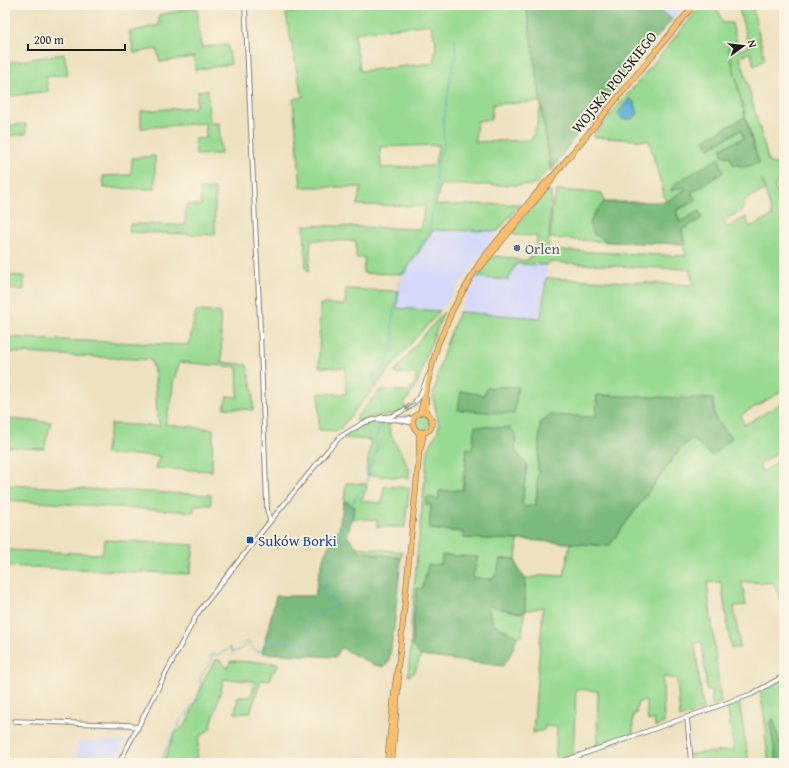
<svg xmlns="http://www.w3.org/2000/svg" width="789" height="768" font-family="'Gentium Book Plus',serif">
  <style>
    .built { fill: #d4d8f9 }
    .green { fill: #98da91; stroke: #5a7b56; fill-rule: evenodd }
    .forest { fill: #7aba7b; stroke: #4b6b4c }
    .water { fill: #59aad4; stroke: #3a6378 }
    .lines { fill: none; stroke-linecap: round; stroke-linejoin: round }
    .stream { stroke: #59aad4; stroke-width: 1 }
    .minor-casing { stroke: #857e6e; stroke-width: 5.5 }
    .major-casing { stroke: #857e6e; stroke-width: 6 }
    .minor { stroke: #fff; stroke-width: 3.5 }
    .major { stroke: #fabe6d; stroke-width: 4.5 }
    .oneway { stroke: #999 }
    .service-dot { fill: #5c6f8a; stroke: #fcf5e5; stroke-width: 1.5 }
    .transit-dot { fill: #1a4fb4; stroke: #fcf5e5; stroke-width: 1.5 }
    .labels { text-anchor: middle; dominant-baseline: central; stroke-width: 3.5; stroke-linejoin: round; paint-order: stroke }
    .street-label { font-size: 15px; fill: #1c1c1c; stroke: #fcf5e5 }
    .service-label { font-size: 15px; fill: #4e5e75; stroke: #fcf5e5; text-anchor: start }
    .transit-label { font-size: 15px; fill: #164399; stroke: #fcf5e5; text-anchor: start }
  </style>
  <rect width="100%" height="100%" fill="#fcf5e5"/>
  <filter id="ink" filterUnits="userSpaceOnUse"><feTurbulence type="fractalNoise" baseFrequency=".025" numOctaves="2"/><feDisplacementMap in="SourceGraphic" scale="8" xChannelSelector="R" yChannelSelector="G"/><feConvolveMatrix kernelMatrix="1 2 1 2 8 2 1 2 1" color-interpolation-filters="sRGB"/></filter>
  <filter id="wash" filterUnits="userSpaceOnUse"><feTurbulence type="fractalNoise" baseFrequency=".012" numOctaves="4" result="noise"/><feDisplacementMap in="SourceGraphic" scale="16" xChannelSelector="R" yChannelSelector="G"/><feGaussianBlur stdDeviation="0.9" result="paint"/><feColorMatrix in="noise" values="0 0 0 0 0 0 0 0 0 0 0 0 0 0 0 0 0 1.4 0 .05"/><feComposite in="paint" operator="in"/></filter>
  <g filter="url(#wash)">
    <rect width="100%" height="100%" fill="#eee1c0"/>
    <path class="built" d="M653,5H686L681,11L679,10L672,19Z
      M433,230L498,231L440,311L397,308L399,291L404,274Z
      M516,264L547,265L541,318L459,312L467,295L477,277L508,280Z
      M77,741H126L115,763L77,762Z"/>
    <path class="green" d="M293,5H526L541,102L493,104L491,119L477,121L475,142L532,140L538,120L541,105L550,167L535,185H440L436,205L520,204L498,231L433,230L404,274L363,273L365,258H356V241L311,240L309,271L306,269L304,225L420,229L425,206L357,205L361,187H301L293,99L303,97L298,78L286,14L294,12ZM430,24L436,42L434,63L360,71L358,54L356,53L355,33ZM439,145L435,163L432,166L381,168L380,147Z
      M702,5H717L722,23H732L739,50L749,47L738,5H767L753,10L765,60L754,66L751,53L740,56L769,163L784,165V176L779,179L775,186L784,221V259L783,256L784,262V390L741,415L744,425L784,402V448L759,465L763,472L784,458V598L780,601L774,583L742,582L746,605L734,606L740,648H731L721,582L707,583L721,703L712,705L711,689L707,691L702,642L695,643L703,709L680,718L677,679L663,677L664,723L655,727L654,719L648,721L646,701L638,702L636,714H633V735L621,739V741L597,749L598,691L576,689L573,756L555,762L557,727L545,726L544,730L533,733L543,607L525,611L522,636H517L493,624L488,605L520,613L525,611V579L544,575L564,576L570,543L609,546L679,450L692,438L712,455L720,449L597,395L596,418L540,423L536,505L524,508L522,504L527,465L515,451L516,435L472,449L467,448L462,490L439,491V499L431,505L429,529L463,532L464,538L518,540L516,559H501L499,564L497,573L492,579L473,578V576L477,557L441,564L422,589H417L413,628V646L421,656L414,673L408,676L411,641V625L417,554L428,450L438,430L439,425L433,397L438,373L446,345L459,312L541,318L546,278L694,285L689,269L634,267L548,262L547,265L516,264L508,280L477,277L493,257L497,256L516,259C524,264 530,258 536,252L537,236L516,235L514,234L513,231L548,189L551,191V201L548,257L549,250L686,256L683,244H685L682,230L702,218L699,212L680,222L676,211L696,200L691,193L723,172L684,186L686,189L666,202L649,141L592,137ZM728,46L748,126L759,163L744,167L733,164L730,157L744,138L741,130L709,148L704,140L745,117ZM762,179L773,218L772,216L750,227L746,217L726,228L724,220L744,209L743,201L765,190Z
      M197,7L201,47L228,45L231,64L195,70L194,57L160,62L157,49L134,53L129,32L159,25V15Z
      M64,54L68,74L46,77L48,91L5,97V63Z
      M208,90L209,123H219L221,154L196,155L195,139L206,138L205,123L141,128V111L196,107L198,91Z
      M26,124V134L5,136V126Z
      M155,156V189L104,188L103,176L131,175L132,158Z
      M200,189H215V235L129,232L130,224L185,225L186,205H201Z
      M558,190L602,193L604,202L594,214V234L608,242L550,238L553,202Z
      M5,275L24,276V290L5,289Z
      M346,289L399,291L397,308L440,311L413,341L338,431L319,430V393L346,394L345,368L319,367L320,304L345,305Z
      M196,311L220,312L222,362L247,365L253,393V410L224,408L227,396L238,397L237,367L179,362V364L173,383L172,395L165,424L213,429L212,471L155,468L160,456L105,454L111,424L160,426L157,416L155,375L151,360L5,352V337L60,340L189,345Z
      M444,312L427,353L417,385L404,404L405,409L394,414L371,417L357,422L356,420L357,417L380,390L409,391L414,384L417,374L394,373L418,342Z
      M414 422a8 8 0 1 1 16 0a8 8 0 1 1-16 0Z
      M5,419L51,422L44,449L5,447Z
      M372,422H389L390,433L409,468V478L366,475L371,440L341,438L363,425Z
      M346,483L367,484L366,490L361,501L382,503L384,486L409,488L405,527H377V520L352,518L355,507L344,501Z
      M5,485L211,495V505H195L194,512L5,500Z
      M105,540L194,545L190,574L5,566V555L8,550L102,554Z
      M357,547L402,552L401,558L360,551Z
      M217,659L222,662L227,668L231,661L278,663L277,669L272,672L270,680H261L250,713H235L238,697H249L252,693L255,683L253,681L224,679L210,729L199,737L196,763H163L174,735L187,722L206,675Z
      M784,679V743H780L770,724L777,763H769L765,735L767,734L760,692Z
      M739,701L749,763H691L690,754L734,750L727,705Z"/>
    <path class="forest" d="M526,5H653L672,19L571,142L551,172Z
      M745,117L759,163L744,167L733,164L730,157L722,155L721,148L744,138L741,130L709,148L704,140Z
      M719,158L723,172L691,193L696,200L676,211L680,222L699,211L702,218L682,230L685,244L608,242L594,234L589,225L594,214L604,202H666L686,189L684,187L671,191L674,184Z
      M518,386L514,414L458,410L461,391L484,395L487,388Z
      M597,395L713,399L715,418L732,438L712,456L692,438L679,450L609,546L526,540H518L463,538V532L429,529L431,505H426L427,497L439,499V491L463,490L465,475L467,448L472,449L475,426L510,428L516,435L515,451L527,465L522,504L525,507L536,505L540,423L549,415L596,417Z
      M344,501L355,507L347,536L360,551L401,558L394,629L389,661L385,667L374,665L341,648L336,657L262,653L276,596H315L318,579L324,555L339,528Z
      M442,555L478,557L473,576V578L492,579L497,573L499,564L502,559H516L517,566L525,579V611L520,613L488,606L493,624L517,636C514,647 510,657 503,666L421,656L413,646V628L417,588L422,589L428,565L441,564Z
      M773,718L780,743H784V763H777L770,724Z"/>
    <path class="water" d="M630,98L635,103L638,114L633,119H622L617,114Z"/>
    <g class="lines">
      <path class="stream" d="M382,416L381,391L372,381L375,378V371L381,370L385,368L386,362L389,358L395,339L391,327L401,274L424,240C426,235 431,234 430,228L436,191V166L444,145L443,122L453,65L456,57L455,38
        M161,763L165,751L178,727L180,721L187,714L191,706L203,695C202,691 200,684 200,679C201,674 209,666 212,660L210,657V655L212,654L215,655H219L222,652L226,651L230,647L231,649L232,652L239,650L244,647V643L248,642C250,647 254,647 257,652L260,651L266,646V644L264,642L265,641H269L272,643C281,640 289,642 299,643C302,643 306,642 309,642C305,618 317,615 336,606L335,600L326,597L322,588L323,586L326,585L327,571L331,570V564L336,556L334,545L338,541L341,532L352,514L351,505L367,481L370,467L378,447L375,440L381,425V421"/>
    </g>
  </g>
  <g filter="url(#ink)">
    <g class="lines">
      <g class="minor-casing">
        <path id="minor" d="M245,5L259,302L267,508L268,514L270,520
          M379,420L409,419L413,418
          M399,420L413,423
          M687,717L691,763
          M15,721L130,725L138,728
          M120,761L128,763
          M119,763L197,614L264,529L328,450L340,437L363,423L383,417L392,416L407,409L414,403L420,396L428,376
          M558,763L752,694L784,676"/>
      </g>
      <g class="major-casing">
        <path id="major" d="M479,269L552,180L554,175
          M420,413L433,362L438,344L453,309L480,262L544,184L550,178L554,175L694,5
          M426,413V399
          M421,448L424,432
          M387,763L395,685L400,652L419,456V434C417,430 413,428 413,423C412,420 414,417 416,415C432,402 441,438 418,431
          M392,763L399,675"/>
      </g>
      <use href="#minor" class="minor"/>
      <use href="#major" class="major"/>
    </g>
    <defs><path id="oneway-shaft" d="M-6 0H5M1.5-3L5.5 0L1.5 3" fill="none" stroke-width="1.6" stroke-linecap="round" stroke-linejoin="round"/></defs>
    <use class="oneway" href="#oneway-shaft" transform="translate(410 406) rotate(142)"/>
  </g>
  <circle class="service-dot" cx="517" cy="248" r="4"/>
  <rect class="transit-dot" x="246" y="536" width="8" height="8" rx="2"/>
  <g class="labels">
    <g class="street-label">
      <text transform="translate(614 82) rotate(-51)">WOJSKA POLSKIEGO</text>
    </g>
    <g class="service-label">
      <text x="525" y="248">Orlen</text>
    </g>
    <g class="transit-label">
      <text x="258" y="540">Suków Borki</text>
    </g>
  </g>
  <rect width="789" height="768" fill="none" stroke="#fcf5e5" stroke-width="20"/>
  <g transform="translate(743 46) rotate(75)" stroke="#fcf5e5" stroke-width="3" paint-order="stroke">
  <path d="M0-3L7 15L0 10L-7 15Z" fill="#1c1c1c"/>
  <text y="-6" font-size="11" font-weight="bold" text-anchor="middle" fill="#1c1c1c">N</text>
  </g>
  <path d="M28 44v6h97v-6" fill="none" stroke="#1c1c1c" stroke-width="2"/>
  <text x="34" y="44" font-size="12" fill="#1c1c1c" stroke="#fcf5e5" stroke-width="3" paint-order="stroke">200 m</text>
</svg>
